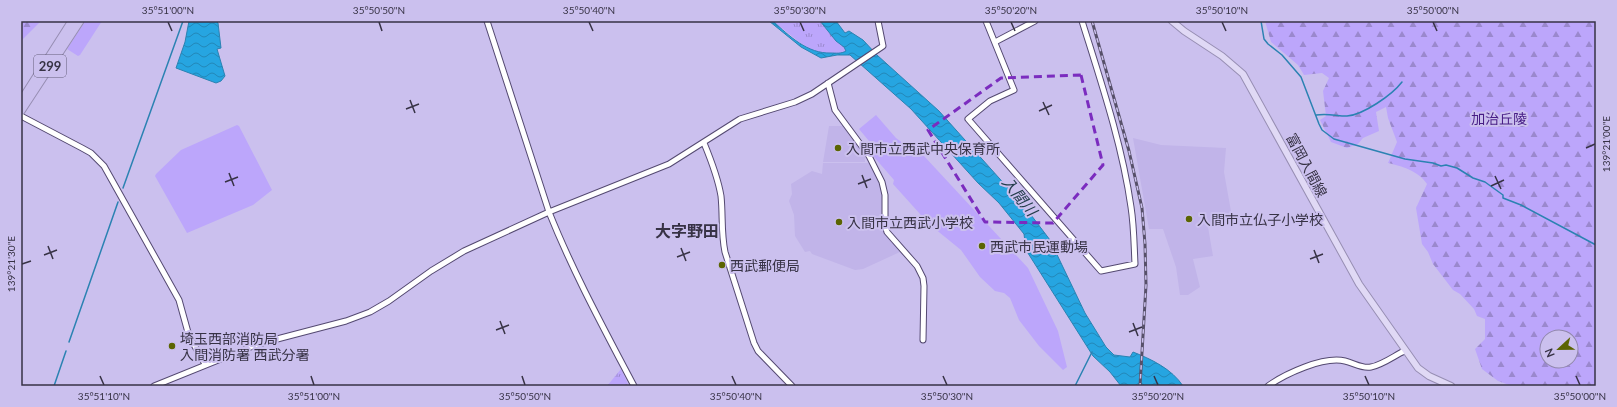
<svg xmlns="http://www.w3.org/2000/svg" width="1617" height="407" font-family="Lato,'Noto Sans JP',sans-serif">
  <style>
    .built { fill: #c1b4e9 }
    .grass { fill: url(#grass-tufts) }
    .forest { fill: url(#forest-firs); fill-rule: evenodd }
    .park { fill: #bca6fb }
    .water { fill: url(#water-waves); stroke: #2b82b2 }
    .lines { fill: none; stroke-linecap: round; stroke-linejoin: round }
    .stream { stroke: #2b82b2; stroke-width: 1.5 }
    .minor-casing { stroke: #544971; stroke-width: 7 }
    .major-casing { stroke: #978eb3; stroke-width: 8 }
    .highway-casing { stroke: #978eb3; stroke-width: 9 }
    .minor { stroke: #fff; stroke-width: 5 }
    .major { stroke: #e0d9f5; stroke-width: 6 }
    .highway { stroke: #cbc0ee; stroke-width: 7 }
    .rail-casing { stroke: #575069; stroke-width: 3 }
    .rail { stroke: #cbc0ee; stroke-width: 1.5; stroke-dasharray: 4.5; stroke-linecap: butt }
    .marked { fill: none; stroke: #7b2cbf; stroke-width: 3; stroke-dasharray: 8 5; stroke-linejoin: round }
    .ticks { fill: none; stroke: #373245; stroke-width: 1.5 }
    .poi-dot { fill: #5b6402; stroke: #cbc0ee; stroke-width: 1.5 }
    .labels { text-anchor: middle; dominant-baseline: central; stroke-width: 4; stroke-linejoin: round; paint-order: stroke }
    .shield { fill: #cbc0ee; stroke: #635d78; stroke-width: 1 }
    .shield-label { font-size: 13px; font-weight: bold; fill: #373245 }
    .park-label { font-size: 14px; fill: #471d85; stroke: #cbc0ee }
    .poi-label { font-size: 14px; fill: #373245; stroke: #cbc0ee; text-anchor: start }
    .street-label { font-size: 14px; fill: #373245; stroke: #cbc0ee }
    .water-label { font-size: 15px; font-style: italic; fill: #233c4b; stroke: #cbc0ee }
    .quarter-label { font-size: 16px; font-weight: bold; fill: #373245; stroke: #cbc0ee }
    .neatline { fill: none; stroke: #373245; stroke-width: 1.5 }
    .ticks-label { font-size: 10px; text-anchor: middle; fill: #373245 }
  </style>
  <defs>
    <pattern id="grass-tufts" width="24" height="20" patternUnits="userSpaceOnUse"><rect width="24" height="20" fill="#bca6fb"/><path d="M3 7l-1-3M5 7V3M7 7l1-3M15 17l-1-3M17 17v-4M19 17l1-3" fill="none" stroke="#9a88cd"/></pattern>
    <pattern id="forest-firs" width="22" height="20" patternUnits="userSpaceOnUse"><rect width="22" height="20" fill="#bca6fb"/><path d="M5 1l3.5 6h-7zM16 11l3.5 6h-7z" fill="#9a88cd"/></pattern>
    <pattern id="water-waves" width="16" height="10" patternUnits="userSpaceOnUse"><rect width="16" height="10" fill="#26a5e1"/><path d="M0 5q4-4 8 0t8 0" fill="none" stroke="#2287b8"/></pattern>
  </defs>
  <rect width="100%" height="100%" fill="#cbc0ee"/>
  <path class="built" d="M829,126H843L865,157V162H823Z
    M1133,138L1161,145L1226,148L1224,172L1232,217L1228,220L1208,227L1213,256L1193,259L1200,287L1188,295H1180L1176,267L1163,229H1149Z
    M823,163H870L875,170L882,189L883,228L885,234L900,251V252L863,269L855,270L812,254L810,251L805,252L795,236L794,215L789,201L792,194L791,184L812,171L822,174Z"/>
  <path class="grass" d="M773,21H820C826,31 843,43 846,51L843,53L823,55L813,51L799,42Z
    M621,369L629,386H607Z"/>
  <path class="forest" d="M21,21H41L21,41Z
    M1265,21H1596V386H1512L1498,381L1482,369L1475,349L1485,339V319L1477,316L1474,309L1460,294L1453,290L1433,264L1428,252L1422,244L1416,208L1427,184C1419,171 1401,166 1388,163L1397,142L1388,118L1386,107L1376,112L1379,131L1363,138L1358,144L1347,148L1331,142L1320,120L1326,116L1323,91L1329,78L1322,73L1304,75L1298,65L1271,42ZM1547,337H1571V361H1547Z"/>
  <path class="park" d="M85,21H102L80,55L78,56L67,49Z
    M876,115L896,138L908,147L916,157L924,156L1028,268L1058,331L1067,367L1063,370L1039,346L1019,320L1010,298L1004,293L995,291L980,277L961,250L929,224L893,184L894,180L868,150L874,147L859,129Z
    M237,125L239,126L272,190L253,205L187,233L155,176L156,174L181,150Z"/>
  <path class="water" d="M189,21H216L218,23L221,48L217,49L225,76L221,81L216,83L176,68L185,42Z
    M769,21H773C789,36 808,54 831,53C836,53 841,54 846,51L844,47L836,41L820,21H836L845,33L849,31L863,40L877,55L939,111L1025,207L1050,240L1085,313L1106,347L1114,355L1130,357L1133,352C1151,359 1172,369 1183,386H1121L1110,372L1093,356L1026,250L1024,234L999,203L978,183L911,109L850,55H837L821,58L801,47Z"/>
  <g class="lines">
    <path class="stream" d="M1261,21L1264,39L1268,44L1282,55L1301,77L1319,124L1322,130L1334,139L1405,159L1433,163L1441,166L1446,165L1457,168L1473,178L1485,182L1503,195V198L1521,205L1596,245
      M1316,115C1328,113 1336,116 1347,116C1363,115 1392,95 1402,82
      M123,188L183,21
      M69,342L118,202
      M54,386L66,351
      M1075,386L1092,352"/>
    <g class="minor-casing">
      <path id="minor" d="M487,21L549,212C573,272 604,329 634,386
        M986,21L1014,90L990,101L968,119L1101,271L1135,264C1134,245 1134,226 1131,207C1122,144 1101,82 1082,21
        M995,42L1035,21
        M828,83L835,110L869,156L882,182L885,195V225L887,232L917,266L923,278L924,286L923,340
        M21,116L82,148L91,153L104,166L179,300L189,336L205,364
        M704,143C711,160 718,178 721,196C723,215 721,233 725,252L754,343L758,351L792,386
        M154,386L258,344L346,321L370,312L389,301L431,271L464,251L549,212L669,164L740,119L795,102L812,94L883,46L878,21
        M1268,386C1285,374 1323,356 1345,361C1354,363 1362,369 1371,367C1382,365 1394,356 1404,351"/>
    </g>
    <g class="major-casing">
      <path id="major" d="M1172,21L1184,31L1222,56L1243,74L1359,284L1418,368L1429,376L1451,386"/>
    </g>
    <g class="highway-casing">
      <path id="highway" d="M21,101L72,21
        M21,111L80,21"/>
    </g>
    <use href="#minor" class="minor"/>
    <use href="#major" class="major"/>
    <use href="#highway" class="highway"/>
    <g class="rail-casing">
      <path id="rail" d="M1092,21L1129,151L1142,208L1145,244L1146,285L1140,386"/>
    </g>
    <use href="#rail" class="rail"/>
  </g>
  <path class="marked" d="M1081,75L1103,165L1053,223L985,222L928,130L1001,78Z"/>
  <path class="ticks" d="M168,22L172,31M379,22L382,31M589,22L593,31M800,22L804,31M1011,22L1015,31M1222,22L1226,31M1433,22L1437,31M410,100L415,113M1043,102L1049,115M406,109L419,104M1039,111L1052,105M1586,148L1595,144M229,173L234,186M862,175L867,188M1495,176L1501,189M225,182L238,177M858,184L871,179M1491,186L1504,180M48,246L53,259M681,248L686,261M1314,250L1319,263M44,255L57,250M677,257L690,252M1310,259L1323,254M22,264L31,261M500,321L505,334M1133,323L1138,336M496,330L509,325M1129,332L1142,327M100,376L104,385M311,376L314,385M522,376L525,385M732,376L736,385M943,376L947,385M1154,376L1158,385M1365,376L1369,385M1576,376L1580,385"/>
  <g class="poi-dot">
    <circle cx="838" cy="148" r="4"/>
    <circle cx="1189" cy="219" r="4"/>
    <circle cx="839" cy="222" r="4"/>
    <circle cx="982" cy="246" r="4"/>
    <circle cx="722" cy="265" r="4"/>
    <circle cx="172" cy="346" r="4"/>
  </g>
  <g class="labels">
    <rect class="shield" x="34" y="55" width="32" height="22" rx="3"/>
    <g class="shield-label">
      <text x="50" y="66">299</text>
    </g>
    <g class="park-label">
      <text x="1499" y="118">加治丘陵</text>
    </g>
    <g class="poi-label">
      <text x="846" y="148">入間市立西武中央保育所</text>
      <text x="1197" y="219">入間市立仏子小学校</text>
      <text x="847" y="222">入間市立西武小学校</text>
      <text x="990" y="246">西武市民運動場</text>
      <text x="730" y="265">西武郵便局</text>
      <text x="180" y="338">埼玉西部消防局<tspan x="180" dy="16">入間消防署 西武分署</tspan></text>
    </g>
    <g class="street-label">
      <text transform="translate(1307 165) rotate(62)">富岡入間線</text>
    </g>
    <g class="water-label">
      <text transform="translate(1020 196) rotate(51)">入間川</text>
    </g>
    <g class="quarter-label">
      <text x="687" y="230">大字野田</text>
    </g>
  </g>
  <rect width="1617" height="407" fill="none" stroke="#cbc0ee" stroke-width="44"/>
  <g transform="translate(1559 349) rotate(248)"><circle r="19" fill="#cbc0ee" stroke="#9087aa"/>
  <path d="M0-3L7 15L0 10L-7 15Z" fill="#5b6402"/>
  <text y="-6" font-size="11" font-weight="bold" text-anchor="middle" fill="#373245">N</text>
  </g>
  <rect x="22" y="22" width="1573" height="363" class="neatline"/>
  <g class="ticks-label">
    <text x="168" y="14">35°51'00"N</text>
    <text x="379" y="14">35°50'50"N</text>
    <text x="589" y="14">35°50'40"N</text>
    <text x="800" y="14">35°50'30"N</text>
    <text x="1011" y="14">35°50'20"N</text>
    <text x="1222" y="14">35°50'10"N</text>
    <text x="1433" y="14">35°50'00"N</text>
    <text transform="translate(1606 144) rotate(-90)" y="4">139°21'00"E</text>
    <text transform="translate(11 264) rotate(-90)" y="4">139°21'30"E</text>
    <text x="104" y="400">35°51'10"N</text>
    <text x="314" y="400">35°51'00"N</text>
    <text x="525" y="400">35°50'50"N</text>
    <text x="736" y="400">35°50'40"N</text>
    <text x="947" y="400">35°50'30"N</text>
    <text x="1158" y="400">35°50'20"N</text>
    <text x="1369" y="400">35°50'10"N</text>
    <text x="1580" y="400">35°50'00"N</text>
  </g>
</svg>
